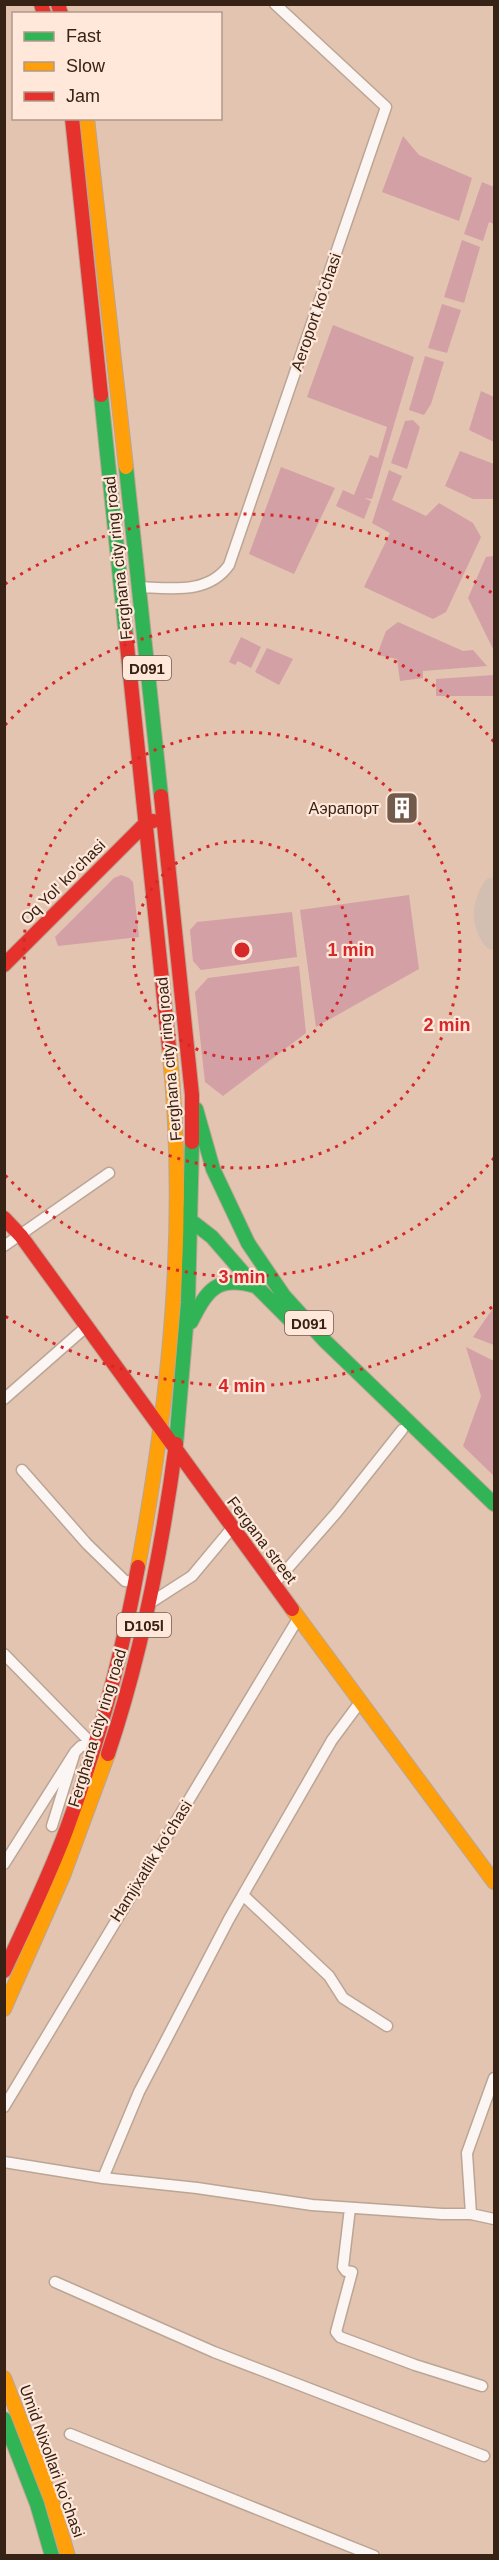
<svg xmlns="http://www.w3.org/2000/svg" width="499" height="2560" font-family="Helvetica,sans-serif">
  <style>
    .green { fill: #d3a0a6 }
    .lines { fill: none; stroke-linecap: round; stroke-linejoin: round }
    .taxiway { stroke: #d2bfb2; stroke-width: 24 }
    .street-casing { stroke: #bba595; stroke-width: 13 }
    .fast-casing { stroke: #bba595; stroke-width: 16 }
    .slow-casing { stroke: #bba595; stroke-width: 16 }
    .jam-casing { stroke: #bba595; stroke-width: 16 }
    .street { stroke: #fbf6f3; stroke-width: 10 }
    .fast { stroke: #30b455; stroke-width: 14 }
    .slow { stroke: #ff9f0a; stroke-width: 14 }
    .jam { stroke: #e5322d; stroke-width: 14 }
    .ring { fill: none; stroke: #d62828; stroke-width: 3; stroke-dasharray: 3 6 }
    .labels { text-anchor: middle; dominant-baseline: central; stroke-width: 4.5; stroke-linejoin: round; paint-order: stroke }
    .shield { fill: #ffe8da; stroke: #735e50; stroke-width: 1.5 }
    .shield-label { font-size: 15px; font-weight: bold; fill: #372315 }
    .street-label { font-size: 16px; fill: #372315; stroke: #ffe8da }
    .poi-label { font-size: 16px; fill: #372315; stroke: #ffe8da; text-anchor: end }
    .centre { fill: #d62828; stroke: #ffe8da; stroke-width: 3 }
    .ring-label { font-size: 18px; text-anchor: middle; font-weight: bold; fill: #d62828; stroke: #ffe8da; stroke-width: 4.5; stroke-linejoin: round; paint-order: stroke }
  </style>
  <rect width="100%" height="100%" fill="#e2c4b0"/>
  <path class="green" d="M403,136L419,155L472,178L459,221L382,192Z
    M482,182L494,187V224L489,222L483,241L464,234Z
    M462,240L480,247L464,303L444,297Z
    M442,304L461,310L447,353L428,348Z
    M333,325L414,357L372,499L364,498L371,501L364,519L336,506L343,490L354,495L370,455L378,458L387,427L307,397Z
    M425,356L444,362L431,404L424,415L409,410Z
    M481,391L494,397V442L469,430Z
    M413,420L420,427L407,469L391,463L405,421Z
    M460,451L494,464V499H473L445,486Z
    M281,467L335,488L294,574L249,554Z
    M389,470L402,476L392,500L426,516L439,503L473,523L481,537L446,612L433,619L364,587L390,533L372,523Z
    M494,556V651L468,598L486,557Z
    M398,622L463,651L473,650L487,666L423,671V678L400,681L397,659L377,655L386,631Z
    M241,637L261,647L251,668L238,661L235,665L229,662Z
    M267,648L293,659L279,685L255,672Z
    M494,675V696H436V679Z
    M121,875L129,878L133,882L139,937L58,946L55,937L114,878Z
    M409,895L419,969L316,1027L300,910Z
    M292,912L297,957L201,970L193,961L190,930L197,922Z
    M299,966L306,1033L223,1096L205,1082L195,992L208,978Z
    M494,1307V1345L473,1337Z
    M466,1347L494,1361V1476L463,1446L481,1396Z"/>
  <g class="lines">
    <path class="taxiway" d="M494,889C484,906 482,921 494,938"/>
    <g class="street-casing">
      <path id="street" d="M138,587C170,588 208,595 229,565L386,107L275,4
        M4,1246L109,1173
        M4,1399L86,1327
        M22,1470L87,1544L125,1581L136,1582
        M274,1584L337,1512L402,1430
        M150,1603L192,1576L232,1528
        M4,1654L93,1745
        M52,1826L75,1752L81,1746L93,1745
        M4,1864L75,1752
        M244,1896L329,1976L343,1998L387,2026
        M4,2107L299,1617
        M4,2162L103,2178L197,2188L312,2205L442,2214H471L494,2219
        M103,2178L139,2092L229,1919L332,1740L361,1701
        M350,2208L343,2267L346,2271L352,2272L336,2332L340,2337L415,2365L482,2386
        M471,2214L467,2153L494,2078
        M55,2282L214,2352L484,2456
        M70,2434L374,2556"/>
    </g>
    <g class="fast-casing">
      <path id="fast" d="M101,395L126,636
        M126,467L161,796
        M196,1109L213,1169L248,1243L284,1296L325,1341L494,1504
        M181,1213L212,1237L246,1276L289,1319
        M191,1322C207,1290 217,1275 255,1286
        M176,1444L188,1303L192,1142
        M4,2419L37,2504L52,2556"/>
    </g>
    <g class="slow-casing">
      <path id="slow" d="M87,118L126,467
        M138,1567C170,1397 188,1220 169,1047
        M292,1609L494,1882
        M4,2009L63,1876L108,1754
        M4,2378L51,2499L68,2556"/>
    </g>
    <g class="jam-casing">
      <path id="jam" d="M41,4L44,14
        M58,4L61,14
        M72,118L101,395
        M126,636L169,1047
        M161,796L192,1095V1142
        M4,965L146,823L153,821
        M4,1218L21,1236L292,1609
        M108,1754C142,1653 162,1549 176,1444
        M4,1971C26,1924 49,1877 67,1828C98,1744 122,1655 138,1567"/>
    </g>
    <use href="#street" class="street"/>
    <use href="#fast" class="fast"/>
    <use href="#slow" class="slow"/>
    <use href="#jam" class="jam"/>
  </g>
  <g class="ring">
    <circle cx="242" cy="950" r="109"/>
    <circle cx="242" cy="950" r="218"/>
    <path d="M494 1158A327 327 0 0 1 5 1175M5 725A327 327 0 0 1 494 742"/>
    <path d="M492 1307A436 436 0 0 1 5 1316M5 584A436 436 0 0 1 492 593"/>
  </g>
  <defs>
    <g id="building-square" transform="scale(1.725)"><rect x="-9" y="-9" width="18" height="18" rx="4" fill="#735b4b" stroke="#ffe8da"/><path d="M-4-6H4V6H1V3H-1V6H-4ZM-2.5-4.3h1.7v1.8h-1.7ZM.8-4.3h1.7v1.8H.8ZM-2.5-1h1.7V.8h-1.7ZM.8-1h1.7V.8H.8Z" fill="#fff"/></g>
  </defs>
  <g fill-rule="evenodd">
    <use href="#building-square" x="402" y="808"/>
  </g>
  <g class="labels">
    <g class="shield">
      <rect x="123" y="656" width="48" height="24" rx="4.5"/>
      <rect x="285" y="1311" width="48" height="24" rx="4.5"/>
      <rect x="117" y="1613" width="54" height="24" rx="4.5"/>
    </g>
    <g class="shield-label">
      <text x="147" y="668">D091</text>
      <text x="309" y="1323">D091</text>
      <text x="144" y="1625">D105l</text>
    </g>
    <g class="street-label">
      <text transform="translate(316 312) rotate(-71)">Aeroport koʻchasi</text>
      <text transform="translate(118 558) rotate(-96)">Ferghana city ring road</text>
      <text transform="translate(63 882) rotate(-45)">Oq Yol' ko'chasi</text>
      <text transform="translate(169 1059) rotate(-95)">Ferghana city ring road</text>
      <text transform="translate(262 1540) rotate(53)">Fergana street</text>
      <text transform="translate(97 1728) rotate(-73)">Ferghana city ring road</text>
      <text transform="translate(151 1861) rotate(-58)">Hamjixatlik koʻchasi</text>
      <text transform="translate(52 2461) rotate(70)">Umid Nixollari koʻchasi</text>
    </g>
    <g class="poi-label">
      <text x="379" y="808">Аэрапорт</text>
    </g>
  </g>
  <circle cx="242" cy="950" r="9" class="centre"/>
  <g class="ring-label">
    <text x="351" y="956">1 min</text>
    <text x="447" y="1031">2 min</text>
    <text x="242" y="1283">3 min</text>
    <text x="242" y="1392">4 min</text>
  </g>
  <rect width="499" height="2560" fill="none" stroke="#372315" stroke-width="12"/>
  <rect x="12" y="12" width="210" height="108" fill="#ffe8da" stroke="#af998b" stroke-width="1.5"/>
  <rect x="24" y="32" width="30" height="9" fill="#30b455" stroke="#af998b" stroke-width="1.5"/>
  <text x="66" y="42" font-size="18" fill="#372315">Fast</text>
  <rect x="24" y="62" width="30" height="9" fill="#ff9f0a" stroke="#af998b" stroke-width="1.5"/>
  <text x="66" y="72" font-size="18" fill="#372315">Slow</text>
  <rect x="24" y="92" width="30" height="9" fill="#e5322d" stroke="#af998b" stroke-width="1.5"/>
  <text x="66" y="102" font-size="18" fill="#372315">Jam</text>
</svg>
